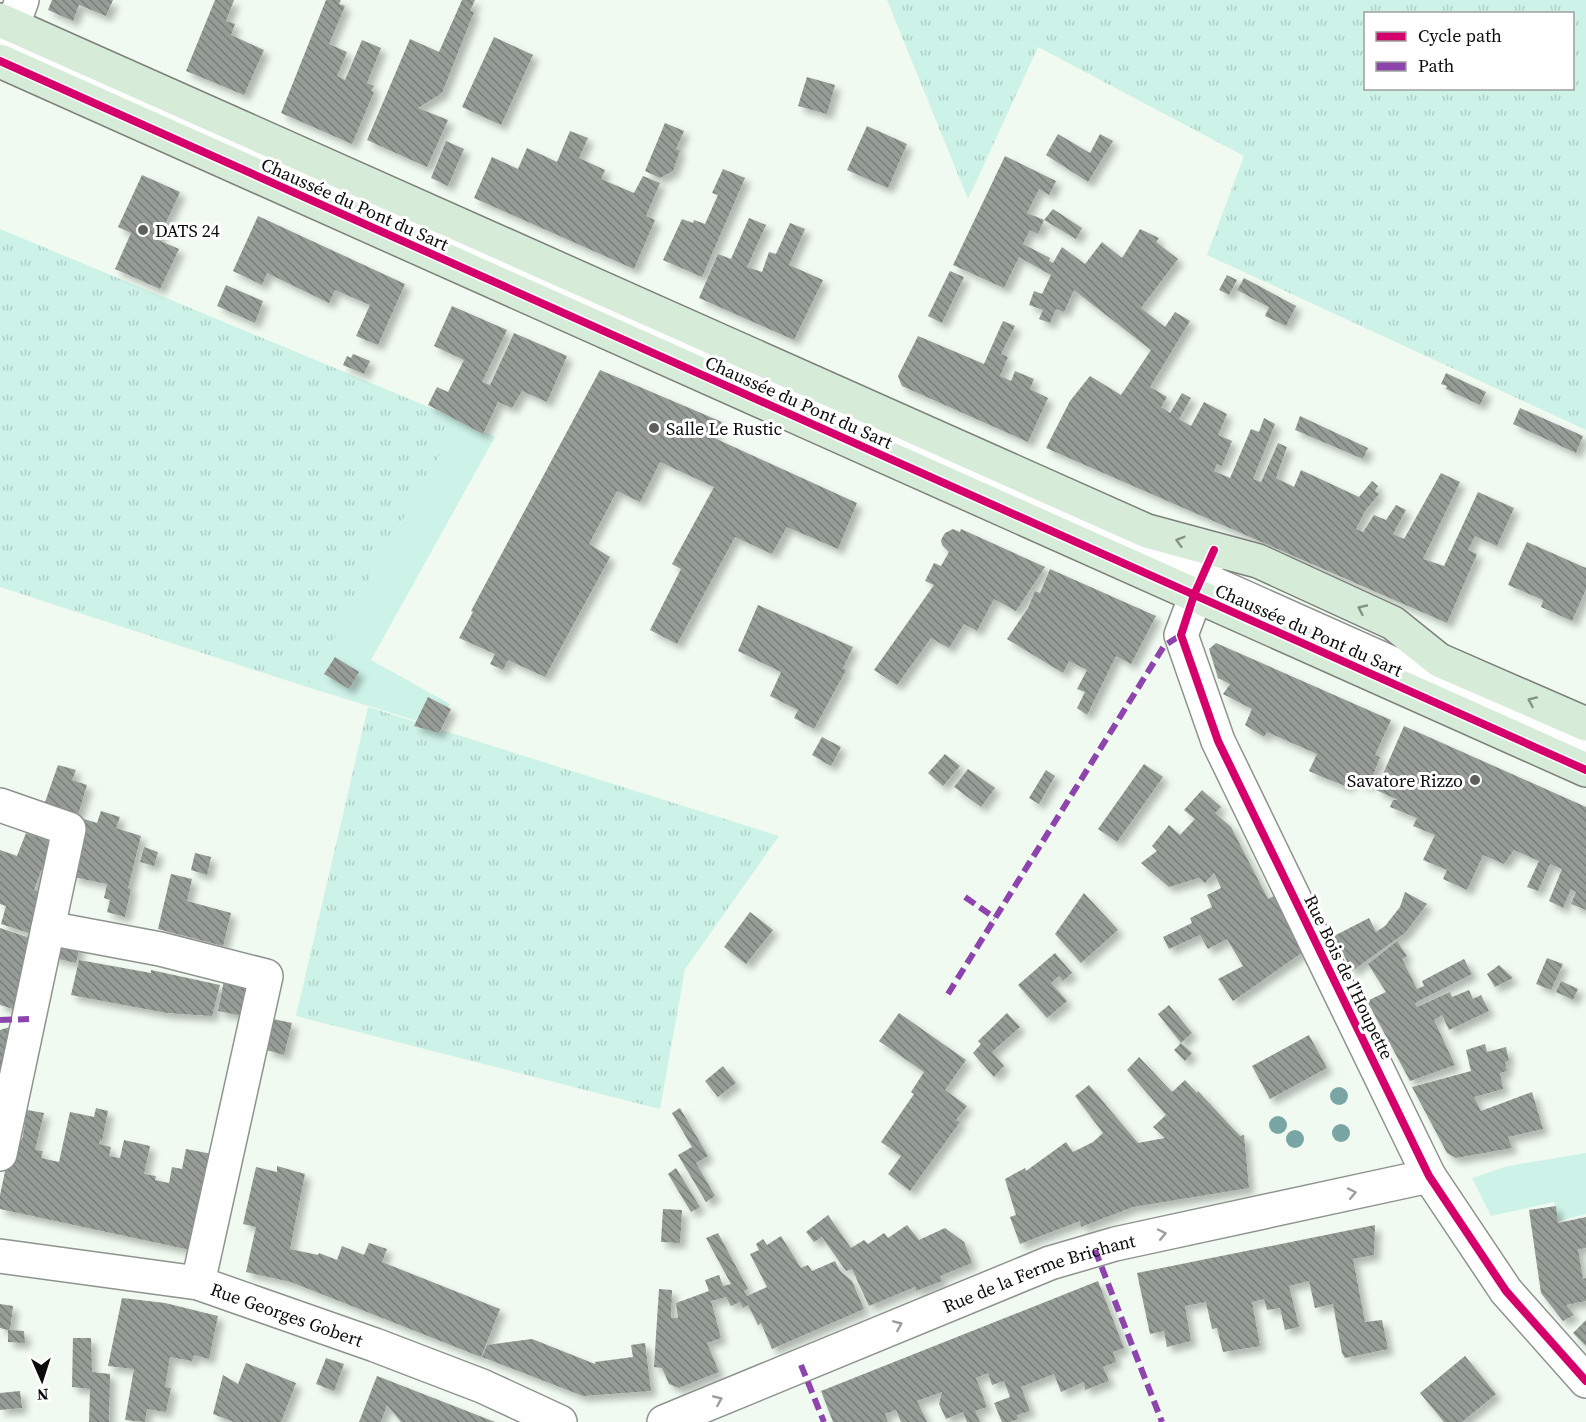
<svg xmlns="http://www.w3.org/2000/svg" width="1586" height="1422" font-family="'Source Serif 4',serif">
  <style>
    .grass { fill: url(#grass-tufts); fill-rule: evenodd }
    .garden { fill: #cdf2e7 }
    .building { fill: url(#building-back-hatch); filter: url(#shadow) }
    .lines { fill: none; stroke-linecap: round; stroke-linejoin: round }
    .minor-casing { stroke: #8f938f; stroke-width: 36 }
    .major-casing { stroke: #7c807c; stroke-width: 36 }
    .minor { stroke: #fdfefd; stroke-width: 33 }
    .major { stroke: #d6ecd8; stroke-width: 33 }
    .quiet { stroke: #8e44ad; stroke-width: 6; stroke-dasharray: 12 6; stroke-linecap: butt }
    .cycleway-casing { stroke: #fff; stroke-width: 11 }
    .cycleway { stroke: #d6006c; stroke-width: 8 }
    .tree { fill: #79a6a5 }
    .oneway { stroke: #859286 }
    .oneway2 { stroke: #9d9d9d }
    .poi-dot { fill: #5c5f5c; stroke: #fff; stroke-width: 2 }
    .labels { text-anchor: middle; dominant-baseline: central; stroke-width: 6; stroke-linejoin: round; paint-order: stroke }
    .street-label { font-size: 18px; fill: #0c0c0c; stroke: #fff }
    .poi-label { font-size: 18px; fill: #0c0c0c; stroke: #fff; text-anchor: start }
  </style>
  <defs>
    <pattern id="grass-tufts" width="24" height="20" patternUnits="userSpaceOnUse" patternTransform="scale(1.5)"><rect width="24" height="20" fill="#cdf2e7"/><path d="M3 7l-1-3M5 7V3M7 7l1-3M15 17l-1-3M17 17v-4M19 17l1-3" fill="none" stroke="#afcec5"/></pattern>
    <pattern id="building-back-hatch" width="6" height="6" patternUnits="userSpaceOnUse" patternTransform="scale(1.5)"><rect width="6" height="6" fill="#969c96"/><path d="M-1 5l2 2M0 0l6 6M5-1l2 2" fill="none" stroke="#797e79"/></pattern>
    <filter id="shadow"><feDropShadow dx="5.5" dy="5.5" stdDeviation="3" flood-color="#0004"/></filter>
  </defs>
  <rect width="100%" height="100%" fill="#f0faf0"/>
  <path class="grass" d="M887,0H1586V430L1207,255L1244,156L1038,47L968,199ZM1366,14H1572V88H1366Z
    M0,229L460,420L307,687L0,587Z
    M368,707L779,836L685,969L660,1109L296,1016Z"/>
  <path class="garden" d="M460,420L495,437L371,660L450,704L437,727L307,687Z
    M1586,1153V1214L1558,1221L1554,1202L1491,1216L1472,1178L1508,1166Z"/>
  <path class="building" d="M52,0H113L106,16L79,5L73,21L48,10Z
    M215,0H234L226,21L235,24L231,35L264,50L244,95L186,71Z
    M326,0H341L339,4L345,6L329,44L347,52L337,76L345,80L362,40L381,48L367,83L374,86L371,91L374,92L352,144L281,113Z
    M462,0H475L470,11L474,12L442,93L418,108L448,120L427,167L367,140L410,39L439,52Z
    M494,37L533,55L501,125L462,107Z
    M807,77L835,85L827,114L798,106Z
    M665,123L684,131L676,149L680,150L673,171L660,178L645,171Z
    M867,126L907,144L888,188L847,170Z
    M570,131L588,138L579,158L605,170L601,179L634,193L643,176L660,183L646,216L655,220L634,269L474,198L492,157L518,169L527,148L557,162Z
    M1058,134L1090,153L1100,134L1113,141L1088,182L1046,155Z
    M446,141L464,149L448,186L431,178Z
    M1005,156L1056,181L1049,195L1039,189L1027,213L1044,220L1053,209L1082,228L1076,239L1044,220L1038,234L1030,230L1023,244L1050,258L1049,261L1053,263L1062,247L1085,264L1102,242L1122,258L1140,229L1159,238L1156,242L1178,259L1141,308L1165,327L1175,312L1190,321L1150,387L1167,397L1161,407L1170,413L1182,393L1191,398L1179,419L1191,426L1204,402L1227,414L1218,435L1232,441L1222,466L1217,464L1214,471L1230,478L1251,429L1259,432L1264,418L1275,424L1253,479L1261,482L1278,443L1287,447L1276,478L1294,487L1301,470L1359,497L1372,481L1378,486L1375,491L1379,494L1365,511L1356,529L1363,532L1374,515L1386,520L1396,505L1406,510L1393,534L1404,539L1441,473L1460,482L1423,559L1444,566L1478,492L1514,508L1497,546L1475,536L1468,550L1477,554L1447,623L1046,448L1070,401L1090,376L1121,395L1151,350L1074,290L1064,312L1056,309L1050,323L1039,319L1043,310L1029,305L1034,291L1042,294L1051,275L1019,257L1004,288L953,265Z
    M723,169L745,178L702,277L663,260L682,219L693,223L694,220L705,224L718,195L712,193Z
    M142,175L180,192L158,240L179,249L160,289L115,269L131,233L118,227Z
    M258,216L405,284L378,345L356,336L370,305L335,290L329,303L267,273L262,285L233,271Z
    M749,218L766,225L747,267L762,272L769,252L776,254L790,223L805,229L789,265L823,280L794,340L699,298L718,254L731,259Z
    M950,271L964,277L942,323L928,316Z
    M1227,275L1237,280L1229,295L1219,290Z
    M1244,278L1296,306L1286,326L1265,316L1269,307L1237,290Z
    M226,285L263,301L255,323L217,306Z
    M452,306L507,330L482,382L490,385L514,333L567,356L547,402L522,391L512,408L498,402L483,434L428,405L437,387L448,392L464,360L434,346Z
    M1003,321L1015,326L1001,354L1008,357L1000,376L1011,381L1015,371L1034,379L1030,389L1048,398L1028,442L902,386L898,376L918,336L984,364Z
    M353,354L370,361L364,374L343,365L347,356L351,358Z
    M600,370L722,422L712,437L857,503L838,549L787,527L772,554L735,537L677,644L650,630L681,569L672,564L714,487L660,462L640,502L617,491L589,544L610,557L545,677L508,660L503,670L490,664L495,654L459,638L473,612L471,611Z
    M1446,373L1486,392L1480,405L1446,389L1447,386L1441,384Z
    M1520,408L1583,436L1576,453L1513,424Z
    M1300,416L1368,448L1363,459L1295,430Z
    M953,529L960,532L961,529L1045,567L1016,611L994,599L977,631L964,624L949,648L931,638L897,685L874,670L934,585L925,581L934,563L941,566L949,552L942,545L941,540L945,533Z
    M1527,542L1586,568V589L1572,621L1541,607L1543,600L1508,585Z
    M1050,569L1156,616L1131,664L1116,656L1087,715L1077,708L1085,692L1077,689L1087,670L1069,661L1063,673L1007,639L1028,608L1035,591L1040,593Z
    M758,605L853,647L843,668L846,670L814,729L794,718L798,710L770,696L781,672L738,651Z
    M1216,643L1391,720L1375,755L1380,757L1369,786L1352,779L1348,787L1320,776L1309,771L1317,754L1267,732L1264,737L1245,725L1252,709L1223,694L1230,684L1218,678L1209,649Z
    M335,657L359,672L349,689L324,674Z
    M428,697L451,709L439,733L414,726Z
    M1404,726L1586,807V910L1571,904L1576,892L1571,889L1563,908L1549,901L1562,869L1550,864L1538,891L1527,887L1539,861L1514,850L1504,864L1483,855L1467,890L1443,879L1447,870L1423,860L1435,835L1413,826L1417,818L1390,807L1393,800H1398L1376,790Z
    M822,737L841,747L831,766L812,755Z
    M945,754L960,766L943,786L928,773Z
    M1144,764L1163,777L1117,842L1098,829Z
    M58,765L76,770L72,780L87,785L78,815L44,805Z
    M968,769L995,788L981,807L954,787Z
    M1046,770L1055,776L1039,804L1029,798Z
    M1202,790L1221,807L1215,813L1231,827L1268,899L1274,896L1303,952L1233,1001L1218,979L1243,966L1227,939L1208,949L1200,935L1169,949L1163,937L1192,923L1190,918L1212,907L1207,895L1221,888L1214,873L1205,883L1199,878L1169,887L1141,863L1157,851L1152,846L1169,825L1180,835L1195,819L1184,810Z
    M101,811L120,817L116,828L141,836L128,888L131,889L125,917L107,912L110,900L104,898L107,884L73,877L76,842L84,819L97,823Z
    M26,833L56,843L49,869L43,866L34,890L38,892L40,917L35,935L1,924L6,906L0,904V850L17,856Z
    M144,847L158,852L154,866L140,862Z
    M195,853L211,857L207,875L191,870Z
    M171,874L192,879L187,901L231,913L223,946L158,929Z
    M1405,892L1427,904L1405,933L1352,971L1334,936L1369,918L1376,932L1385,926L1400,907Z
    M1084,893L1118,930L1081,963L1055,934Z
    M750,912L773,930L746,964L724,947Z
    M0,928L33,939L13,1009L0,1005Z
    M56,935L81,941L76,963L51,957Z
    M1397,941L1407,956L1402,959L1417,989L1424,986L1422,981L1464,959L1472,974L1415,1003L1417,1007L1450,992L1452,997L1469,990L1473,999L1481,995L1489,1011L1449,1030L1442,1015L1434,1020L1455,1065L1410,1081L1367,1001L1386,992L1368,964Z
    M1055,953L1072,973L1063,981L1059,976L1051,983L1067,1001L1047,1018L1018,985Z
    M1547,958L1563,964L1551,990L1536,984Z
    M79,960L151,973V970L220,985L212,1016L167,1013L71,995Z
    M1499,965L1513,978L1495,987L1487,974Z
    M225,975L249,979L243,1016L218,1011Z
    M1561,981L1578,989L1573,1000L1556,992Z
    M1169,1005L1192,1033L1181,1043L1192,1053L1185,1061L1174,1050L1181,1043L1158,1014Z
    M899,1013L966,1060L945,1090L967,1106L956,1120L960,1122L910,1191L888,1174L901,1156L881,1142L914,1094L911,1092L924,1072L879,1041Z
    M1007,1013L1020,1027L992,1052L1004,1066L994,1077L973,1053L981,1044L978,1041Z
    M273,1019L292,1023L284,1055L266,1050Z
    M16,1025L7,1071L0,1070V1030Z
    M1309,1035L1327,1068L1270,1099L1252,1066Z
    M1485,1044L1487,1052L1506,1047L1509,1061L1505,1062L1507,1071L1500,1073L1503,1089L1474,1097L1481,1111L1532,1092L1543,1129L1508,1137L1512,1148L1456,1158L1447,1153L1412,1087L1471,1071L1466,1050Z
    M1139,1057L1172,1092L1185,1080L1197,1093L1198,1091L1240,1136L1244,1135L1249,1188L1133,1207L1081,1227L1080,1221L1020,1244L1010,1217L1016,1215L1005,1179L1025,1168L1026,1171L1066,1142L1073,1152L1093,1142L1103,1133L1075,1096L1089,1085L1138,1143L1165,1138L1153,1127L1166,1115L1127,1070Z
    M723,1066L736,1083L718,1097L705,1081Z
    M96,1108L108,1111L102,1141L100,1140L99,1144L111,1147L109,1156L120,1158L124,1140L150,1146L144,1174L156,1176L155,1180L169,1183L172,1167L182,1169L186,1149L212,1154L195,1251L0,1209V1195L12,1139L22,1140L27,1110L44,1113L35,1150L43,1151L41,1158L59,1162L70,1112L94,1117Z
    M680,1108L708,1156L696,1163L715,1196L706,1202L678,1155L692,1147L672,1113Z
    M277,1166L305,1174L290,1249L318,1255L319,1253L337,1260L342,1246L364,1255L369,1243L387,1249L382,1262L500,1309L481,1357L291,1282L246,1272L256,1227L243,1224L256,1167L277,1172Z
    M676,1168L700,1207L691,1212L668,1174Z
    M1556,1206L1558,1223L1586,1217V1248L1578,1249L1583,1279L1586,1278V1301L1566,1305L1574,1315L1563,1321L1541,1293L1529,1210Z
    M663,1209L682,1210L680,1243L661,1242Z
    M828,1215L851,1248L864,1240L868,1244L884,1233L888,1238L907,1225L919,1240L945,1228L964,1242L972,1263L940,1276L942,1281L916,1291L915,1287L869,1306L852,1269L846,1271L822,1237L814,1242L806,1232Z
    M1375,1225L1374,1255L1353,1259L1365,1322L1382,1320L1388,1349L1345,1358L1342,1353L1333,1304L1315,1308L1309,1281L1289,1286L1299,1327L1285,1330L1280,1308L1267,1310L1264,1299L1252,1302L1260,1346L1223,1352L1217,1328L1212,1329L1206,1302L1185,1306L1191,1341L1167,1347L1164,1331L1150,1334L1137,1273Z
    M718,1233L748,1289L744,1291L747,1296L767,1287L750,1254L759,1250L756,1244L763,1239L767,1245L781,1236L801,1268L808,1265L812,1271L835,1261L840,1271L852,1281L864,1309L772,1349L761,1323L758,1325L748,1305L743,1308L740,1302L731,1306L726,1297L711,1301L721,1338L707,1343L719,1372L679,1388L669,1384L662,1368L654,1367L659,1289L672,1290L671,1318H678L676,1303L709,1291L705,1280L719,1275L723,1286L731,1284L706,1238Z
    M1098,1281L1124,1348L1113,1352L1116,1362L1103,1367L1109,1381L1085,1390L1084,1382L1061,1392L1054,1374L1021,1387L1030,1411L1017,1415L1018,1419L1010,1422H1002L994,1403L1010,1397L1004,1381L992,1385L988,1373L976,1378L987,1407L975,1411L980,1422H967L963,1412L946,1419L939,1404L942,1392L917,1401L927,1422H901L896,1410L885,1414L888,1422H833L821,1391Z
    M122,1298L165,1303L218,1316L209,1359L194,1355L192,1361L170,1357L165,1387L171,1388L166,1412L147,1409L145,1422L125,1420L134,1369L108,1366Z
    M0,1304L13,1306L10,1330L24,1331L25,1343L8,1342V1330L0,1328Z
    M1586,1320V1346L1573,1333Z
    M73,1338H91L92,1372L110,1374L109,1422H89L90,1389L72,1387Z
    M532,1339L595,1364V1362L633,1357L631,1345L645,1343L651,1391L583,1396L482,1357L487,1345Z
    M1465,1356L1496,1394L1462,1422H1444L1420,1393Z
    M326,1358L344,1364L334,1391L316,1384Z
    M246,1363L296,1383L281,1422H234L213,1414L223,1375L238,1384Z
    M377,1376L395,1383L495,1422H401L387,1405L381,1422H359Z
    M20,1391L22,1408L0,1410V1393Z"/>
  <g class="lines">
    <g class="minor-casing">
      <g id="minor">
        <path d="M0,41L1586,750"/>
        <path d="M3,52L22,0"/>
        <path d="M1206,569L1181,635L1218,741L1429,1176L1506,1291L1586,1381"/>
        <path d="M0,805L69,829L0,1154"/>
        <path d="M48,928L160,949L266,976L198,1283"/>
        <path id="s1" d="M0,1256L198,1283L375,1345L482,1386L560,1422"/>
        <path id="s2" d="M664,1422L1050,1263L1115,1244L1429,1176"/>
      </g>
    </g>
    <g class="major-casing">
      <path id="major" d="M0,20L1147,531L1258,561L1393,623L1439,660L1586,724
        M0,61L1586,770"/>
    </g>
    <use href="#minor" class="minor"/>
    <use href="#major" class="major"/>
    <path class="quiet" d="M965,897L995,918
      M948,994L1164,646L1181,635
      M0,1020L29,1019
      M1095,1250L1162,1422
      M801,1365L824,1422"/>
    <g class="cycleway-casing">
      <path id="cycleway" d="M0,61L1586,770
        M1214,550L1194,595L1181,635L1218,741L1429,1176L1506,1291L1586,1381"/>
    </g>
    <use href="#cycleway" class="cycleway"/>
  </g>
  <g class="tree">
    <circle cx="1339" cy="1096" r="9"/>
    <circle cx="1278" cy="1125" r="9"/>
    <circle cx="1341" cy="1133" r="9"/>
    <circle cx="1295" cy="1139" r="9"/>
  </g>
  <defs><path id="oneway-chevron" d="M-2-3.5L2.5 0L-2 3.5" fill="none" stroke-width="1.6" stroke-linecap="round" stroke-linejoin="round" transform="scale(1.5)"/></defs>
  <g class="oneway">
    <use href="#oneway-chevron" transform="translate(1180 541) rotate(-164)"/>
    <use href="#oneway-chevron" transform="translate(1362 609) rotate(-155)"/>
    <use href="#oneway-chevron" transform="translate(1532 701) rotate(-156)"/>
  </g>
  <g class="oneway2">
    <use href="#oneway-chevron" transform="translate(1352 1193) rotate(-12)"/>
    <use href="#oneway-chevron" transform="translate(1162 1234) rotate(-12)"/>
    <use href="#oneway-chevron" transform="translate(898 1325) rotate(-23)"/>
    <use href="#oneway-chevron" transform="translate(718 1400) rotate(-23)"/>
  </g>
  <g class="poi-dot">
    <circle cx="143" cy="230" r="6"/>
    <circle cx="654" cy="428" r="6"/>
    <circle cx="1475" cy="780" r="6"/>
  </g>
  <g class="labels">
    <g class="street-label">
      <text transform="translate(355 204) rotate(24)">Chaussée du Pont du Sart</text>
      <text transform="translate(799 402) rotate(24)">Chaussée du Pont du Sart</text>
      <text transform="translate(1309 630) rotate(24)">Chaussée du Pont du Sart</text>
      <text transform="translate(1349 977) rotate(64)">Rue Bois de l'Houpette</text>
      <text stroke="none"><textPath href="#s2" startOffset="404">Rue de la Ferme Brichant</textPath></text>
      <text stroke="none"><textPath href="#s1" startOffset="294">Rue Georges Gobert</textPath></text>
    </g>
    <g class="poi-label">
      <text x="155" y="230">DATS 24</text>
      <text x="666" y="428">Salle Le Rustic</text>
      <text x="1463" y="780" text-anchor="end">Savatore Rizzo</text>
    </g>
  </g>
  <rect x="1364" y="12" width="210" height="78" fill="#ffffff" stroke="#9e9e9e" stroke-width="1.5"/>
  <rect x="1376" y="32" width="30" height="9" fill="#d6006c" stroke="#9e9e9e" stroke-width="1.5"/>
  <text x="1418" y="42" font-size="18" fill="#0c0c0c">Cycle path</text>
  <rect x="1376" y="62" width="30" height="9" fill="#8e44ad" stroke="#9e9e9e" stroke-width="1.5"/>
  <text x="1418" y="72" font-size="18" fill="#0c0c0c">Path</text>
  <g transform="translate(42 1380) rotate(177)" stroke="#ffffff" stroke-width="4.5" paint-order="stroke">
  <path d="M0-4.5L10 22L0 15L-10 22Z" fill="#0c0c0c"/>
  <text y="-9" font-size="16" font-weight="bold" text-anchor="middle" fill="#0c0c0c">N</text>
  </g>
</svg>
